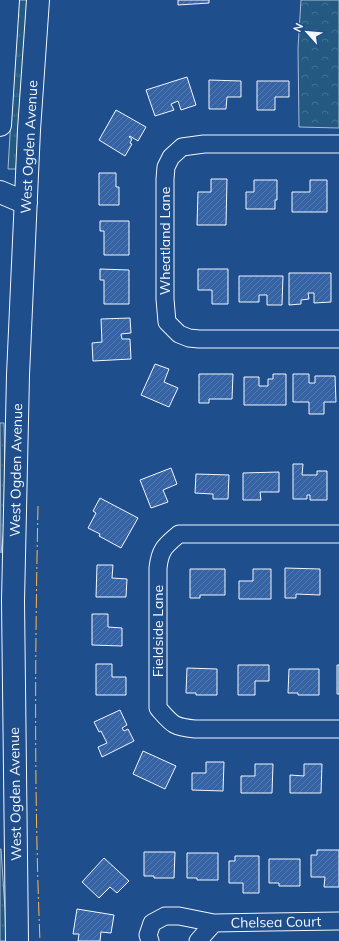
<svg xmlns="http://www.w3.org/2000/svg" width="339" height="941" font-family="Mulish,sans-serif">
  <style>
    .grass { fill: url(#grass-tufts); stroke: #a8bbd7 }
    .park { fill: url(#park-crowns); stroke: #a8bbd7 }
    .building { fill: url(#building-hatch); stroke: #f2f6ff }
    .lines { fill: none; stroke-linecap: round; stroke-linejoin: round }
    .minor-casing { stroke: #f2f6ff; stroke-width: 19 }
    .major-casing { stroke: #f2f6ff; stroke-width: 24 }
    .minor { stroke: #1f4e8c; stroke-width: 17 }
    .major { stroke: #1f4e8c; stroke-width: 22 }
    .power { stroke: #ffb74d; stroke-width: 1; stroke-dasharray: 14 3 2 3; stroke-linecap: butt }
    .labels { text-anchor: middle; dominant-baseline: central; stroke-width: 3; stroke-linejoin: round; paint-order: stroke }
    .street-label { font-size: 14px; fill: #f2f6ff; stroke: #1f4e8c }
  </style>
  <defs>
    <pattern id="grass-tufts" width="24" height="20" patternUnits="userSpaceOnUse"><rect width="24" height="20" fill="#245a82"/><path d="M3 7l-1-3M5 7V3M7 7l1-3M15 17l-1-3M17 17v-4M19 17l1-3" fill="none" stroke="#447295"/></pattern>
    <pattern id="park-crowns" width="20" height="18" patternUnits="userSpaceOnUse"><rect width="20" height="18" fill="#245a82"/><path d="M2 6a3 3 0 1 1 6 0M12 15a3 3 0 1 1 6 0" fill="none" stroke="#447295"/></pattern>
    <pattern id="building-hatch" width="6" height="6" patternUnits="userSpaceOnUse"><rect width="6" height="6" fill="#3563a3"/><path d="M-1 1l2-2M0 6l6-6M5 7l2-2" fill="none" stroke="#537ab1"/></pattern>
  </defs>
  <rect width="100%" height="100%" fill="#1f4e8c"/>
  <path class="grass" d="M18,0H27V10L16,169H8Z
    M0,423H4L6,513L1,553Z
    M0,849H1L5,910L6,941H0Z"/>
  <path class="park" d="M301,0H339V128L299,127L298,48Z"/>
  <path class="building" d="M178,0H209V3L178,5Z
    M187,77L196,105L181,110L178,101L171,104L174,110L155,116L146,90Z
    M209,80L241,81V97H227L226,109H209Z
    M257,81H289V97H275V110H257Z
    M116,110L146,127L138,141L130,136L129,137L132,139L130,143L132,144L125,156L99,140Z
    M99,173H116V187H119V205H99Z
    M211,179H227L226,225H197L198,192H211Z
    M254,180H277V200H275V209H246V192H254Z
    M310,180H327V212H292V192H310Z
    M100,221H129V255H104V231H100Z
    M100,269L129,270V304H104V280H100Z
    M198,269H228V304H212V290H198Z
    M289,273H331V302L314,303V293H308L309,299L301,300V304L289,305Z
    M239,276H283L282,305H267V295H259V302H239Z
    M130,318L131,333L121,334L122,339H130L131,359L93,361L92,343L102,342L101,319Z
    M155,364L169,369L164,382L178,388L169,407L141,395Z
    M199,374H233L232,399H209V403H199Z
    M273,374H286V405H244V377H259V386H268V379H273Z
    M293,374H309V383H315V376H335L336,402H324V414H309V402H293Z
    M293,464H303L302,475H317V471H327V500H310V495H307V499H293Z
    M171,468L177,484L163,490L168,502L151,508L140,480Z
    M279,472V492H260L261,500H243V473Z
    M196,474L229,475L228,499H213V494L195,493Z
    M100,498L138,518L121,548L99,536L100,534L88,528L96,513L93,511Z
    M97,565H113L112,578L127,579L126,597H96Z
    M285,568L320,569V595L296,594V598H285Z
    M190,569H225V595H200V598H190Z
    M253,569H271V599H239V581H253Z
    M92,614H108V627L122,628V646L92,645Z
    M96,664H112V677H126V695H96Z
    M238,665H269V681H255V695H238Z
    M337,665H339V694H337Z
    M187,668L217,669V695H196V693H186Z
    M289,669H319V695H298V693H288Z
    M120,710L127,725L122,728L124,731L128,729L134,741L102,757L98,747L107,743L101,731L99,732L94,722Z
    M143,751L176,766L165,789L133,774Z
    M206,762H224L223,791L192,790V773H206Z
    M255,764H273L272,793H241V776H255Z
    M304,764H322L321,793H290V775L304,776Z
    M317,850H339V887H324L325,877H311V855H317Z
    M144,852H175L174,878H154V876H144Z
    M187,853H218V880H197V878H187Z
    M235,856H259V893H243V883H229V861H235Z
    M104,858L129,881L117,893L110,887L99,898L82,882Z
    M269,859H300V886H279V883H269Z
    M77,909L114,915L111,933L101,932L100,941H78L79,934H73Z"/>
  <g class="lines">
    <g class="minor-casing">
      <path id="minor" d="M339,144H204L182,147L171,157L166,167L165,179V299L167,322L179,334L189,338L199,339H339
        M339,534H179C165,546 160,549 158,568V708C172,724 173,727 195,729H339
        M150,941L148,935L152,923L165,916H179L214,923L339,921
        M198,941L214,923"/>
    </g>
    <g class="major-casing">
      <path id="major" d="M0,125L8,0
        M0,192L26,203
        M17,941L13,601L18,375L29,130L38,0"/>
    </g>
    <use href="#minor" class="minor"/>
    <use href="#major" class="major"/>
    <path class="power" d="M38,506C35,651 34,796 40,941"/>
  </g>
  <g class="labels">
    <g class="street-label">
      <text transform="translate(29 147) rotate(-87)">West Ogden Avenue</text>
      <text transform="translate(165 241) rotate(-90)">Wheatland Lane</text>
      <text transform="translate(16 470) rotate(-89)">West Ogden Avenue</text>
      <text transform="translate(158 631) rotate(-90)">Fieldside Lane</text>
      <text transform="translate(15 794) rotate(-91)">West Ogden Avenue</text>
      <text transform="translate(276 922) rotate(-1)">Chelsea Court</text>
    </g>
  </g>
  <g transform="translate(307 32) rotate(297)" stroke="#1f4e8c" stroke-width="3" paint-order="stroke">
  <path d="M0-3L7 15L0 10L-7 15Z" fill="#f2f6ff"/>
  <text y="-6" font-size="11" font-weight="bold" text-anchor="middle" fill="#f2f6ff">N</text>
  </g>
</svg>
